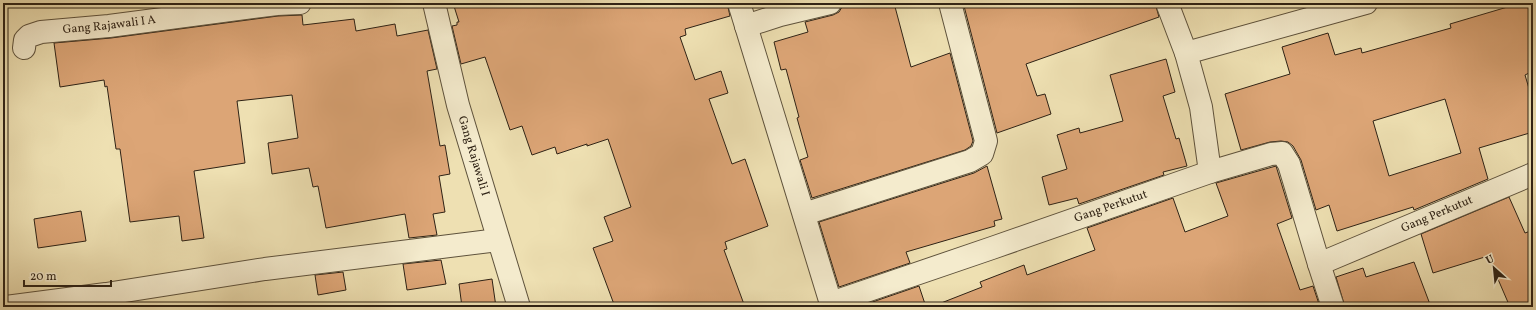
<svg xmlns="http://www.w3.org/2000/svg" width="1536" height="310" font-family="Vollkorn,serif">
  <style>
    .building { fill: #dca576; stroke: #2e2215; fill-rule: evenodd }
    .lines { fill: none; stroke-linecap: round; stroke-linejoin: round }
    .street-casing { stroke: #5e523c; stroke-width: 24 }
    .street { stroke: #f4ebcd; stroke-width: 22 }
    .labels { text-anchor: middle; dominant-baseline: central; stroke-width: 3; stroke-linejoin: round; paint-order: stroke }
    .street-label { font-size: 12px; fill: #2e2215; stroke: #f4ebcd }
  </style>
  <rect width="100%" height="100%" fill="#eee0b2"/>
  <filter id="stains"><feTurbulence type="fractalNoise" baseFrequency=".005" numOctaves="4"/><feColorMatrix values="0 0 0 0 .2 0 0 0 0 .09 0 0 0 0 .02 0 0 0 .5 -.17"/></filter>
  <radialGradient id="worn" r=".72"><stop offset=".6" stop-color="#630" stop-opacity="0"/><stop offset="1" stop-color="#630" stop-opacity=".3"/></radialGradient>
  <path class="building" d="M453,3H727L730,16L685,29L686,35L680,37L695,80L721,71L728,93L709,99L732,164L745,159L768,226L725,242L727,249L724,250L745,307H615L593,248L613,241L604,217L631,207L608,139L587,146V144L557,154L555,147L532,155L522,126L510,130L485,57L461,64L452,26L457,25V22H459Z
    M842,3H894L911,67L950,53L973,141L971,146L965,150L812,198L800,160L808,157L797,118L799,117L786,69L781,70L774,42L808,32L805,22L833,15L839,12L842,7Z
    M972,3H1155L1159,17L1026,64L1037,96L1045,94L1051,114L997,133L964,6Z
    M1521,3H1533V71L1525,75L1533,102V132L1479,148L1488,179L1414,210L1413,207L1337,231L1329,205L1316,210L1301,160L1293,146L1288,142L1281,141L1270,142L1241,150L1225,94L1290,74L1282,47L1328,33L1335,55L1361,48L1362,53L1451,28L1450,24ZM1445,99L1461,153L1389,176L1373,121Z
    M302,15L303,25L354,19L356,31L395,24L397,36L428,30L437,69L427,71L440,146L445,145L450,174L439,176L445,212L433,214L437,235L409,238L405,214L326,228L318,186L313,187L309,168L272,174L268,143L298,138L292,95L237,101L245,163L194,171L204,238L182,241L179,216L130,222L120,149H116L107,86L105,87L104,80L60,87L54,43L111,38L278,16Z
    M1166,59L1175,92L1163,96L1176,139L1179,138L1187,166L1163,172L1164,175L1079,204L1077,198L1049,205L1042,177L1067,169L1057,135L1079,128L1080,133L1123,121L1110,75Z
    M987,166L1002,219L994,221L995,226L906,252L910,263L839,287L819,222L974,173Z
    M1276,166L1292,218L1277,224L1300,290L1313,286L1320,307H937L936,305L982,287L980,282L1024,265L1027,275L1095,250L1087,228L1173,198L1185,232L1228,216L1216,183Z
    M1509,197L1525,233L1533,230V301L1518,307H1510L1488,256L1433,273L1421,234Z
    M81,211L86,241L38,248L34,219Z
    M441,260L446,284L407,290L403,264Z
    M1414,262L1431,307H1345L1336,277L1363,268L1366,277Z
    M343,272L346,290L318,295L315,275Z
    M492,279L496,307H462L459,284Z
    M919,286L926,307H858Z"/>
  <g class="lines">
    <g class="street-casing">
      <g id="street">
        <path id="s1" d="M434,3L458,105L519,307"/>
        <path d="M739,3L832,307"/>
        <path d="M1167,3L1186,53L1201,107L1210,172"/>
        <path d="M746,26L780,15L830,3"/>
        <path id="s2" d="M24,48L25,40L29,36L41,32L109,26L277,4L300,3"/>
        <path d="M1186,53L1366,3"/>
        <path d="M804,214L970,161L982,154L986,141L950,3"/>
        <path id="s3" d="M1319,264L1533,174"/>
        <path id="s4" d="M831,303L992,248L1210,172L1271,154L1282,153L1289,164L1319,264L1333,307"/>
        <path d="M6,307L106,294L265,269L498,240"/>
      </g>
    </g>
    <use href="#street" class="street"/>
  </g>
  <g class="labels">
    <g class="street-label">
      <text stroke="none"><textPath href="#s2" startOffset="95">Gang Rajawali I A</textPath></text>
      <text stroke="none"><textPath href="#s1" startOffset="158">Gang Rajawali I</textPath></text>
      <text stroke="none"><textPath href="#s4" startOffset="296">Gang Perkutut</textPath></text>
      <text stroke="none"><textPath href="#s3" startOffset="128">Gang Perkutut</textPath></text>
    </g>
  </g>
  <rect width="1536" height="310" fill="none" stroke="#eee0b2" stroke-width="16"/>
  <rect x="4" y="4" width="1528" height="302" fill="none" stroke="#2e2215" stroke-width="2"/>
  <rect x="8" y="8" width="1520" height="294" fill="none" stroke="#2e2215"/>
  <g transform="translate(1494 268) rotate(333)" stroke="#f4ebcd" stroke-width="3" paint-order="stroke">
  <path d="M0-3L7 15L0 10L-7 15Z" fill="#2e2215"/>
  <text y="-6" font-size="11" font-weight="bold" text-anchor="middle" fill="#2e2215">U</text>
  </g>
  <path d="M24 280v6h87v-6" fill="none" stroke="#2e2215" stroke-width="2"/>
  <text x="30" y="280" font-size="12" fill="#2e2215" stroke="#f4ebcd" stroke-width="3" paint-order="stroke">20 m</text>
  <rect width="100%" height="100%" filter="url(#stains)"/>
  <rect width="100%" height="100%" fill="url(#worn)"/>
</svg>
